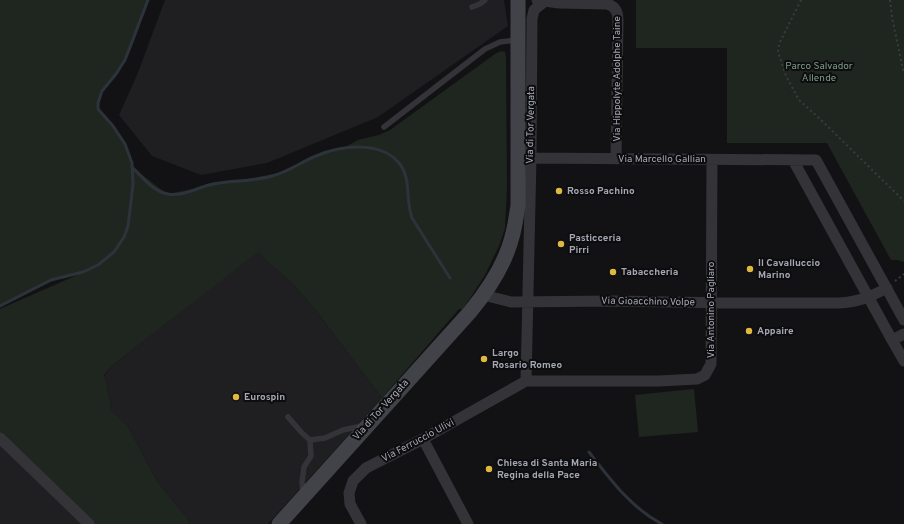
<svg xmlns="http://www.w3.org/2000/svg" width="904" height="524" font-family="Overpass,sans-serif">
  <style>
    .built { fill: #1f1e20 }
    .green { fill: #1f2620 }
    .lines { fill: none; stroke-linecap: round; stroke-linejoin: round }
    .stream { stroke: #2d333b; stroke-width: 3 }
    .path { stroke: #3a3b3f; stroke-width: 2; stroke-dasharray: 2 3; stroke-linecap: butt }
    .service { stroke: #343438; stroke-width: 5.5 }
    .minor { stroke: #343438; stroke-width: 11 }
    .secondary { stroke: #424348; stroke-width: 15 }
    .poi-dot { fill: #deb840; stroke: #0d0d0f; stroke-width: 1.5 }
    .labels { text-anchor: middle; dominant-baseline: central; stroke-width: 4; stroke-linejoin: round; paint-order: stroke }
    .park-label { font-size: 10px; fill: #7e9c83; stroke: #0d0d0f }
    .street-label { font-size: 10px; fill: #a5a8b3; stroke: #0d0d0f }
    .poi-label { font-size: 10px; font-weight: bold; fill: #a5a8b3; stroke: #0d0d0f; text-anchor: start }
  </style>
  <rect width="100%" height="100%" fill="#121214"/>
  <path class="built" d="M165,0H504L508,26L378,117L267,163L201,175L152,156L119,115L137,75Z
    M258,251L294,285L317,312L382,398L268,524H190L188,519L158,483L128,427L112,411L104,376L114,364Z
    M0,438L89,524H0Z"/>
  <path class="green" d="M0,0H148C140,23 133,50 120,70C111,82 97,90 98,107L125,144L132,167L167,194L284,172L315,156L340,150L358,140L379,135L390,130L495,54L501,51L505,52L506,58L507,187L505,228L499,246L485,275L463,309H459L382,398L317,312L294,285L258,252L114,364L104,375L112,411L128,427L158,483L188,519L190,524H89L0,438V309L84,272C53,277 27,292 0,306Z
    M636,0H904V262L897,260H891L827,143H727V48H636Z
    M694,389L698,432L639,437L635,395Z"/>
  <g class="lines">
    <path class="stream" d="M132,167C142,177 154,192 168,194C181,197 197,188 209,185C230,180 251,182 272,176C288,172 301,162 316,156C340,146 380,140 399,163C412,179 405,199 412,218L450,278
      M0,306L51,280L83,272L98,265L114,252L124,237L128,226L130,210L133,184L132,163L125,144L113,126L98,109V103L102,91L116,74L125,60L148,0
      M589,452C610,479 631,508 662,524"/>
    <path class="path" d="M801,0L779,44L778,52L786,76L799,100L819,118L904,201
      M890,0L892,17L904,74
      M895,281L904,274"/>
    <path class="service" d="M472,7L480,4L485,0
      M384,127L485,49L500,42L517,40
      M288,417L302,433L310,440L325,438L343,430L362,426
      M303,493L302,482L304,467L311,456L310,440"/>
    <path class="minor" d="M537,0L559,3L607,4C615,6 618,12 618,20L616,159
      M531,158L816,160L904,320
      M793,160L892,340L904,334
      M483,295L511,302L613,301L730,303H839C859,302 870,297 887,288
      M892,340L904,361
      M526,381L531,158L532,19L534,10L544,2
      M0,438L89,524
      M423,439L468,524
      M361,524L350,504L349,493L353,481L366,468L423,439L526,381H659L697,379L705,375L711,364L712,160"/>
    <path class="secondary" d="M279,524L470,312C488,290 505,265 512,237C515,227 516,217 518,206V0"/>
  </g>
  <g class="poi-dot">
    <circle cx="559" cy="191" r="4"/>
    <circle cx="561" cy="244" r="4"/>
    <circle cx="750" cy="269" r="4"/>
    <circle cx="613" cy="272" r="4"/>
    <circle cx="749" cy="331" r="4"/>
    <circle cx="484" cy="359" r="4"/>
    <circle cx="236" cy="397" r="4"/>
    <circle cx="489" cy="469" r="4"/>
  </g>
  <g class="labels">
    <g class="park-label">
      <text x="819" y="66">Parco Salvador<tspan x="819" dy="12">Allende</tspan></text>
    </g>
    <g class="street-label">
      <text transform="translate(617 79) rotate(-90)">Via Hippolyte Adolphe Taine</text>
      <text transform="translate(531 125) rotate(-89)">Via di Tor Vergata</text>
      <text x="662" y="159">Via Marcello Gallian</text>
      <text transform="translate(648 302) rotate(1)">Via Gioacchino Volpe</text>
      <text transform="translate(711 310) rotate(-90)">Via Antonino Pagliaro</text>
      <text transform="translate(381 410) rotate(-48)">Via di Tor Vergata</text>
      <text transform="translate(418 441) rotate(-28)">Via Ferruccio Ulivi</text>
    </g>
    <g class="poi-label">
      <text x="567" y="191">Rosso Pachino</text>
      <text x="569" y="238">Pasticceria<tspan x="569" dy="12">Pirri</tspan></text>
      <text x="758" y="263">Il Cavalluccio<tspan x="758" dy="12">Marino</tspan></text>
      <text x="621" y="272">Tabaccheria</text>
      <text x="757" y="331">Appaire</text>
      <text x="492" y="353">Largo<tspan x="492" dy="12">Rosario Romeo</tspan></text>
      <text x="244" y="397">Eurospin</text>
      <text x="497" y="463">Chiesa di Santa Maria<tspan x="497" dy="12">Regina della Pace</tspan></text>
    </g>
  </g>
</svg>
